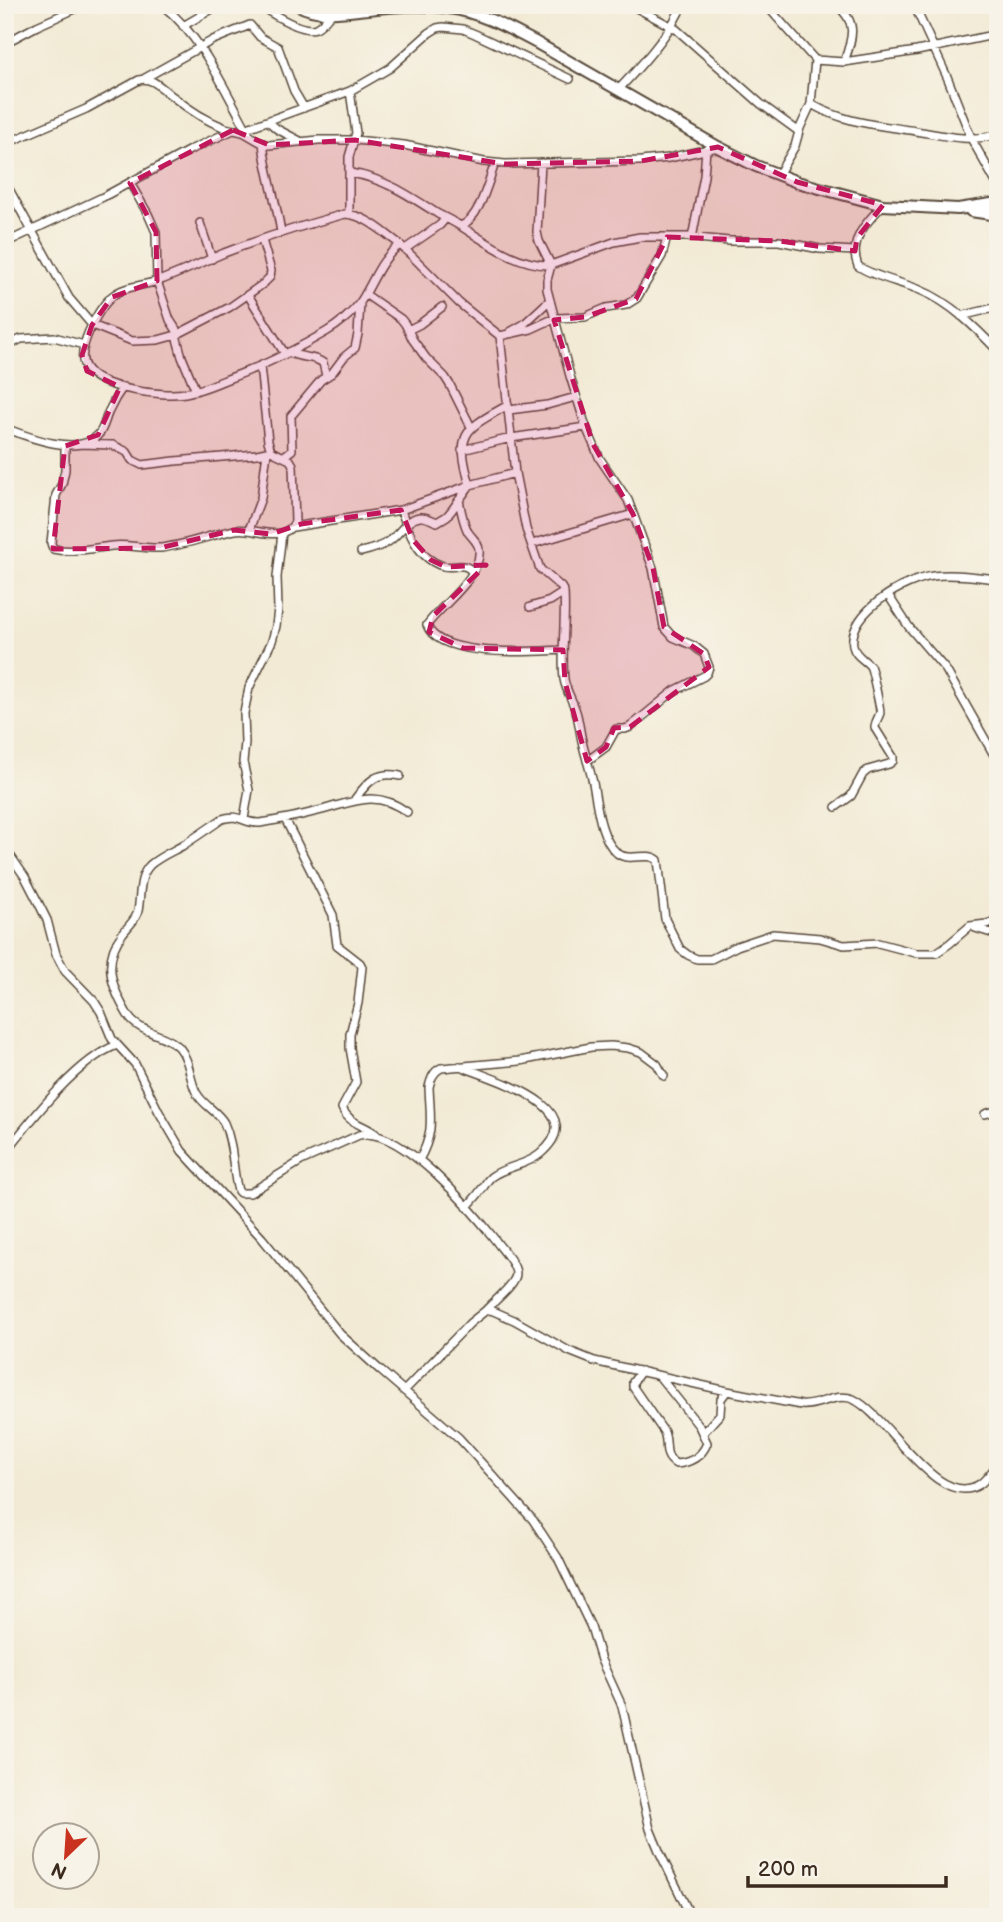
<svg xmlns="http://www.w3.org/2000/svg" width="1003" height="1922" font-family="'Balsamiq Sans',sans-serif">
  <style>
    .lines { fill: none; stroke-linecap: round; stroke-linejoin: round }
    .street-casing { stroke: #564739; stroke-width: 10 }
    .secondary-casing { stroke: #564739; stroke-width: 14 }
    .street { stroke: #fff; stroke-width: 7 }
    .secondary { stroke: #fff; stroke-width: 10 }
    .marked { fill: #c2185b; fill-opacity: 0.2; stroke: #c2185b; stroke-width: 5; stroke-dasharray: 14 9; stroke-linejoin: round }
  </style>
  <rect width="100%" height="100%" fill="#f7f3e8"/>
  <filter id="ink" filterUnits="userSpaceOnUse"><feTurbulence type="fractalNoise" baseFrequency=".0143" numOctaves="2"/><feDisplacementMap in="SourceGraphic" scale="14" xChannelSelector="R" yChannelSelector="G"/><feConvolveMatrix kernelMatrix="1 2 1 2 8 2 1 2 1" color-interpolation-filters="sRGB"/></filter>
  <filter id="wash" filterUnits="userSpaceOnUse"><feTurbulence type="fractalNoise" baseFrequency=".00686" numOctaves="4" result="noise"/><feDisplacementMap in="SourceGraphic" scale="28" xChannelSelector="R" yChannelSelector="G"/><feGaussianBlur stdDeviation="1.57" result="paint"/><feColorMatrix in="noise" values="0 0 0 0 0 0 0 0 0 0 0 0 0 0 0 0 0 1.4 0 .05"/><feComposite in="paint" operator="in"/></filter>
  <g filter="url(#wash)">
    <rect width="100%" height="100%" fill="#f2ead4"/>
  </g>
  <g filter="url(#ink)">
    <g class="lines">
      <g class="street-casing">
        <path id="street" d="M162,5C201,35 225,90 248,132
          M259,5C271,13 302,33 316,28C322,25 327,18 332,12
          M631,5L676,29L761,104L798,131
          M766,5L815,60L811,104L800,128L795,146L778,175
          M914,5L948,79L972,140L998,186
          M183,26L219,5
          M5,43L37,26L84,5
          M815,60L844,62C852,39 859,22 836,5
          M844,62L917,51L998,34
          M145,78L213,40L250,25L260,37L278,47L294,91L304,108
          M619,89C639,68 672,32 682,5
          M811,104C844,123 879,125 916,131C946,136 968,142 998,135
          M268,121L277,129L300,141
          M239,131L350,91L390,68L429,33L437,28L443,27L463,29L475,34L570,79
          M263,143C266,173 277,203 281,233
          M5,144L86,109L139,80C152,76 162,89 172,96C187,108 205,120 223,127C230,130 238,130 245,133C253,137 259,143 269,145L319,140H355L404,145L484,162L505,164L641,161L669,158L718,147
          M541,163L537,232L539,241L551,265L547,280V289L570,376L586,427L600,459L628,500L653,568L664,627L673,637L694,646L704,654L709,667L707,673L704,676L674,691L630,727L625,729H616L606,747L587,761
          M350,173C384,178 410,196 438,214C446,218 454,222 462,227C488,243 518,266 551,265L614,242L640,237H687L729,241H779L820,249L855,251
          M5,182L69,298L92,325L132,341L158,340L176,335L230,307L263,284L270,277L271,271L262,240
          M130,183L148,214L156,232L157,281L170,320L179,334
          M883,205C866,222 848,241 858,266C874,277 901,282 920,290C950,302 976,328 998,351
          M349,214V157L356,133L350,91
          M200,223L212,259
          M461,226C480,218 488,182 495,163
          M692,238L704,176L706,149
          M5,243L103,197L190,150L233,130
          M400,245C380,259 374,281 361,301C353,313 338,325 326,332C294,351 260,367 225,380C213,385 199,391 185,393C162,397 99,389 86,368C74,351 98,310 111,297C125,285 145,286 161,280C182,272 203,262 224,253C263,238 304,225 345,214C365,215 382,231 397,242C402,247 407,251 412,256L459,303L500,336L531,329L555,318L585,317L606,308L626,305L637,298L662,256L667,237
          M405,249L440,225L446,218
          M365,294L401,319L405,324L413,340L426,358L445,377L450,385L471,427
          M248,295L285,354
          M961,316L998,307
          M408,330L420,324L442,307
          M510,332L524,324L550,300
          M176,335L182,357L196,391
          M500,336L515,473L526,529L540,569L561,587L564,592C566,621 561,650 564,679C566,692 574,702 577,715C579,723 580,732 582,741C585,755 590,769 593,783C597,804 600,839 617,853C630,863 646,851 658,860L665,919L680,949L688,955L697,959H711L737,946L773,934L820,938L844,945L878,943L916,953H936L949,944L970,926L987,924L998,920
          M5,347L21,339L54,337L84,345
          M289,352C300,359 313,355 323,363L326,376
          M509,410L547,405L576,397
          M5,428C28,437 79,457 98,435C104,429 105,419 109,411C113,402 117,395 123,387
          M81,444L113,445L127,452L132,460L142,465L175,461L257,454L271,451
          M65,446V470L62,484L56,495L51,543L53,549C72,553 93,548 112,546C128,544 144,549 161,548C186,545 210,535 235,530C253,526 283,545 295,522L293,465L290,460L271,451L268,441L260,366
          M462,450L511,438L586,427
          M284,456L292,450L291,416L321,380L332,373L344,357L355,348L358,334L360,303
          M459,500C461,511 463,522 468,532C472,538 479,543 479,550C482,577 441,605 427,625C438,659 533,651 563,650
          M401,510C408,531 418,559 443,566C455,569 464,560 473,573
          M293,527L401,510L470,485L515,473
          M249,530L261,498L267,452
          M532,544L633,514
          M361,552C370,550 380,547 388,542C399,535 407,518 420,517C426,516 431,520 437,522L447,516L452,510L470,485C455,432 464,430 508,405
          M888,595L909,627L946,670L998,762
          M530,607L550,601L564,592
          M355,799C368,781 377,771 400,776
          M836,807L851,796L863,774L868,770L889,764L893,761V757L875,728C875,722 878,719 880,713C881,711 872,669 870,666C864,659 855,656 853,646C848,612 904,580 933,576C954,573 976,577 998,579
          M407,812C373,787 350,804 314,812C296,817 278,820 260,823C244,824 240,813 222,819C209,828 196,837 182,846C171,852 159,857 150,865C138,877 141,896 138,911C136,920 129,925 123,933C101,961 112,989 129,1017C140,1033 166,1034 179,1047C190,1060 189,1078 196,1092C202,1105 218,1111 224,1123C234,1145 232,1169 238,1191L240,1193H250L301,1161L359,1135C400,1125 473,1211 496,1241C502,1250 516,1263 516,1274C516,1284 493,1302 485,1311
          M244,819L249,790L243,762L245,743L244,713L249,688L272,641L276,626L278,609L277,577L282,533
          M285,819L333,915L337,945L360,963L362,967L358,1003L350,1034V1048L356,1082L342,1108C349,1124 363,1124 376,1134
          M5,848L25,877L38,902L47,920L56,954L65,971L94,1001L101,1012L112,1039L135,1064L159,1112L182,1151L262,1238L340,1334L381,1371L459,1438L533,1520L558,1558L591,1627L601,1660L622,1706L650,1829L660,1853L691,1917
          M975,928L998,935
          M460,1066C491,1079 596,1107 540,1154C526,1166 505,1166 491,1177C486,1181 485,1186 481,1190C477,1196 472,1201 467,1207
          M985,1114L998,1110
          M5,1153C32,1119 77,1060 117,1045
          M419,1160C435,1132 430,1117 429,1087C431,1079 433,1072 441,1068L520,1061L591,1047L611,1046L628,1048L641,1052L657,1064L664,1076
          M641,1371L633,1382V1387L664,1432C669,1444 662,1456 676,1464C689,1463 702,1457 707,1443L699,1426L659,1376
          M404,1391L470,1323L485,1311L491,1310L514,1320L569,1351L594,1361L727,1391L801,1405C818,1407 836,1392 853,1399C888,1415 938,1512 980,1484C987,1479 992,1471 998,1464
          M703,1433L720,1414L721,1399L727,1391"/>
      </g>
      <g class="secondary-casing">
        <path id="secondary" d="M298,5C322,17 343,11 368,9C394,6 423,4 449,8C480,12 508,28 535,42L718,147L756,166L797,182L883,205L958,209L998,203
          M971,211L998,215"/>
      </g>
      <use href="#street" class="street"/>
      <use href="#secondary" class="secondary"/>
    </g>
  </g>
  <path class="marked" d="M233,130L269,145L355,140L505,164L641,161L718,147L797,182L883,205L857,238L855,251L779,241L667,237L636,299L585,317L554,320L593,444L633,514L653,568L664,627L704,654L709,667L630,727L614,728L606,747L587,761L565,682L563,650L463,648L429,632L433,616L486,565L446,567L431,560L413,540L401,510L301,524L271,534L234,530L160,548L53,549L65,446L98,435L120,387L87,371L82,355L92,325L112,297L157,281L156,232L130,183Z"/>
  <rect width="1003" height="1922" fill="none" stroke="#f7f3e8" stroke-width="28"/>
  <g transform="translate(66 1856) rotate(205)"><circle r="33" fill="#f7f3e8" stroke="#aca397" stroke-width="2"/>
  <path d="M0-5L12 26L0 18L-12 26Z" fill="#c8321e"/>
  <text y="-10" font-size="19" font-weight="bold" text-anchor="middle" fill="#3b2a1e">N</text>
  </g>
  <path d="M748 1876v10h198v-10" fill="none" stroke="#3b2a1e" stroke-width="3.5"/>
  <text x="758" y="1876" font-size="21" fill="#3b2a1e" stroke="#f7f3e8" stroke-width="5" paint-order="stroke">200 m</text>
</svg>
